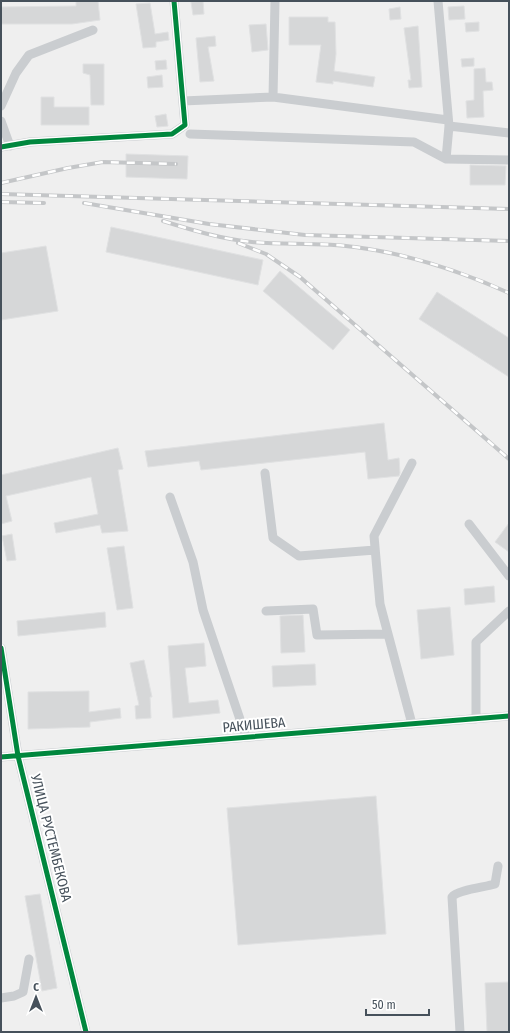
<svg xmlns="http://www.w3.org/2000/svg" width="510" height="1033" font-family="'Fira Sans Condensed',sans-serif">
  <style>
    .building { fill: #d6d7d8; stroke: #e0e1e2 }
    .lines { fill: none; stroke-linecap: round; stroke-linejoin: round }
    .minor { stroke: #cacdd0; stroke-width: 9 }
    .rail-casing { stroke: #c4c6c8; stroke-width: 4 }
    .rail { stroke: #fff; stroke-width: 2.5; stroke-dasharray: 8; stroke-linecap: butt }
    .cycleway-casing { stroke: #fff; stroke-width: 8 }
    .cycleway { stroke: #00873e; stroke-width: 5 }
    .labels { text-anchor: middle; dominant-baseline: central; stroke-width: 4; stroke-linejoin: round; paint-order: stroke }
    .street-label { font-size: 14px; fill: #46515b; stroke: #fff }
  </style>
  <rect width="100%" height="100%" fill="#efefef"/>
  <path class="building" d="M76,1H98L100,20L72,24H1V7L76,6Z
    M203,1L204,14L193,15L191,2Z
    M150,3L155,34L168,32L169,40L156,42V47L143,48L136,4Z
    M464,6L465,19L449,20L448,7Z
    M400,7L401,19L390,20L389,9Z
    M289,17H328V22H335L336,54L334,71L375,77L373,87L333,81V84L316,82L321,45H289Z
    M479,22V31L466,32L465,23Z
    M266,24L268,50L252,52L249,25Z
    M418,26L422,87L409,88L408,80H411L404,28Z
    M215,36L216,46L208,47L214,81L200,82L196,38Z
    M474,58V66L462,67L461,59Z
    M166,60L167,69L156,70L155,61Z
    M83,64H104V105H91L90,75L83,73Z
    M485,68L486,82H492L493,90L483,91L484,117L467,118L466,101L474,100V69Z
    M162,75L163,87L148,88L147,77Z
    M41,97H54V107H89V125H41Z
    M166,114L168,126L157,127L155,116Z
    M126,154L188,156L187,179L126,177Z
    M470,165L506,166L505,185H470Z
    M111,227L263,260L258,285L106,252Z
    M46,246L58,311L1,320V253Z
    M280,271L350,330L333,350L263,291Z
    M437,292L509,338V377L419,319Z
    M384,423L388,460L399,458L400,473L399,476L368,479L365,452L201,470L199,461L148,467L145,451Z
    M118,448L123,469L118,470L128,531L102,533L100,525L56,533L54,523L98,514L91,477L6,496L12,521L1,524V475Z
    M509,523V552L495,542Z
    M12,534L16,560L7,561L2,536Z
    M124,546L133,608L117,610L107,548Z
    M494,586L495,602L465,605L464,589Z
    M450,607L454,655L421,659L417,610Z
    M105,612L106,627L18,636L17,621Z
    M303,615L305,652L281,653L280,616Z
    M204,643L206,666L185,668L189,703L218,700L220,713L173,718L168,646Z
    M144,660L152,697H150L151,718L136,719L135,706L139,705L130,663Z
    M315,664L316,685L273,687L272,666Z
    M89,691V712L120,708L121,718L90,722V727L28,729V692Z
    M376,796L386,934L238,945L227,808Z
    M40,894L57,988L42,991L25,896Z
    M509,982V1032H487L485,983Z"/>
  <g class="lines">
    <path class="minor" d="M438,1L449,126L446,159L509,160
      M273,97L275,1
      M183,101L273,97L448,120
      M1,106L16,73L29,55L93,30
      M1,121L10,146
      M449,126L509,133
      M190,134L414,142L446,159
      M1,147L30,142L172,134L185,125L174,1
      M265,473L273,538L299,556L375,550
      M170,497L193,562L203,610L246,737
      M469,524L509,576
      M266,611L313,609L317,635L388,634
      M1,648L18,756L86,1032
      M476,719V642L509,611
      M412,724L380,604L374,536L412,463
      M1,757L509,716
      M1,998L14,996L23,992L29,959
      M460,1032L452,897C457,890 486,887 495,884L498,866"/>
    <g class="rail-casing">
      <path id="rail" d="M1,183L68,168L103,162L176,164
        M1,194L509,209
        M1,202L44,203
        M84,203L209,224L305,235L509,241
        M163,221C192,230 221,239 252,242C286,245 321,242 355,247C409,254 460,271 509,293
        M238,243L266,254L300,277L509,459"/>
    </g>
    <use href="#rail" class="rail"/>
    <g class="cycleway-casing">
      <path id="cycleway" d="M1,147L30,142L172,134L185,125L174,1
        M1,648L18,756L86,1032
        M1,757L509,716"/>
    </g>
    <use href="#cycleway" class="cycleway"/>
  </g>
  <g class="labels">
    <g class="street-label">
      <text transform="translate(254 725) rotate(-5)">РАКИШЕВА</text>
      <text transform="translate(51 838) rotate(76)">УЛИЦА РУСТЕМБЕКОВА</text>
    </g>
  </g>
  <rect width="510" height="1033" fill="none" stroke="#46515b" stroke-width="4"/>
  <g transform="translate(36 997)" stroke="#ffffff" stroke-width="3" paint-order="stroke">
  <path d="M0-3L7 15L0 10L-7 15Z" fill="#46515b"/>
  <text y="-6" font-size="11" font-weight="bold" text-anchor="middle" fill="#46515b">С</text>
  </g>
  <path d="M366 1009v6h63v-6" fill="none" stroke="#46515b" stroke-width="2"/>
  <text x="372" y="1009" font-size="12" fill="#46515b" stroke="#ffffff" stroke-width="3" paint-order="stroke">50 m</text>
</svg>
